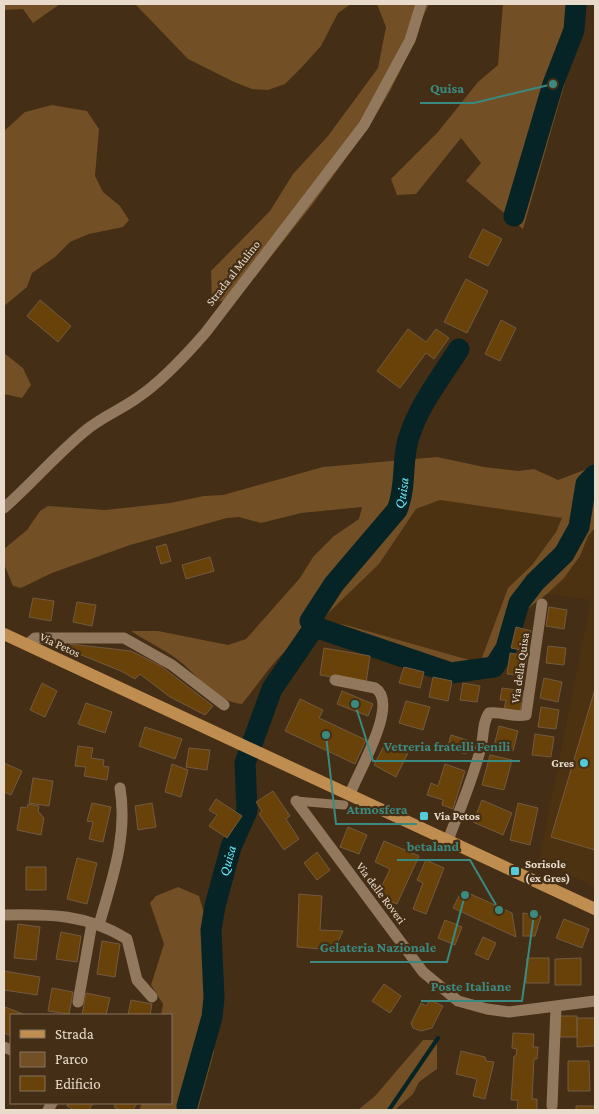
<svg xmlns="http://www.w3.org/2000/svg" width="599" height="1114" font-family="'Crimson Pro',serif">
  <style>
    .built { fill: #4d3212 }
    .green { fill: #724f25; fill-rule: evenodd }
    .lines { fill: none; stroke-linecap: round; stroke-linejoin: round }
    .stream { stroke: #062326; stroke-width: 4 }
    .river { stroke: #062326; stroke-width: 21 }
    .building { fill: #69420a; stroke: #725a40 }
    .pedestrian { stroke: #92795e; stroke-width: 9 }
    .minor { stroke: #92795e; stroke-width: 11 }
    .primary { stroke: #c08d51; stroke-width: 12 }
    .poi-dot { fill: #52cbda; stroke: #442e15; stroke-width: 2 }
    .labels { text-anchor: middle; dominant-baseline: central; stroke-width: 4.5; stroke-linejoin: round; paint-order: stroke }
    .street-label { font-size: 12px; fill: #e9dbcc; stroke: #442e15 }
    .poi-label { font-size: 12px; font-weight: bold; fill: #e9dbcc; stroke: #442e15; text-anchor: start }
    .water-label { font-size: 14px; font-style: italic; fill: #67e8f8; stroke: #442e15 }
    .leader { fill: none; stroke: #3b8a81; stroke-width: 2 }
    .callout-dot { fill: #3b8a81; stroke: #442e15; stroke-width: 2 }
    .callout-label { font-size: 14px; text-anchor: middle; font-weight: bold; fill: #3b8a81; stroke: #442e15; stroke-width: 4.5; stroke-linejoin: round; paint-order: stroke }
  </style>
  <rect width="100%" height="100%" fill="#442e15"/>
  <path class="built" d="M440,500L562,518L556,532L532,565L508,588L480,663L346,625L319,622L379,564L416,509Z
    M595,528V887L539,861L591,600L547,594L580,556L588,536Z"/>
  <path class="green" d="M4,4H60L33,23L23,9L4,10Z
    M135,4H351L338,13L321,46L302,67L285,84L268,90L252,89L234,82L188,59Z
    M377,4H429L423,17L417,37L390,91L368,128L312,205L243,292L230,299L212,303L211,271L270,211L293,174L328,136L378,68L386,27Z
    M503,4H581L582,23L523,229L466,181L481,163L461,138L416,194L397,195L391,179L438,132L478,82L498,65Z
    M52,105L87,111L99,129L95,176L103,192L120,206L129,220L123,227L89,234L70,242L55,257L32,273L27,287L4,306V131L25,112Z
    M4,353L23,368L31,385L22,398L4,394Z
    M437,457L484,467L518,471L534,469L558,480L595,466V528L588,536L580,556L564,578L547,594L518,616L501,663L486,679L440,672L325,630C288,634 264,678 242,704C214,701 199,676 178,660C164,649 146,641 131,631H158L228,645L246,639L300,578L313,557L334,536L359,519L362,507L301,513L261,523L239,517L227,518L130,545L52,573L21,588L13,586L4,564V549L27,530L40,511L48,506L105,510L170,503L204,496L223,495L323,467ZM440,500L562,518L556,532L532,565L508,588L480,663L346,625L320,621L379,564L416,509Z
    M178,887L199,896L211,936L205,981L214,1052L198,1110H139L142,1103H171V1015H161L163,1004L151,985L164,944L150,903L156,896Z
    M423,1040H433L437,1043V1069L419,1082L413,1094L395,1110H358L375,1096Z"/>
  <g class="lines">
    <path class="stream" d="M187,1106L190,1110
      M389,1110L438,1038"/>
    <g class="river">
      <path d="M514,216L553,84L574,30L576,4"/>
      <path id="s1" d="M310,621L334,584L397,510C407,486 401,460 409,437C419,405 441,377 459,349"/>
      <path d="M315,627L451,673L494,667L506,648L519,603L535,582L564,554L579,527L586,484L595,475"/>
      <path id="s2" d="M187,1106L212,1017L214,998L211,930L215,906L231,847L247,811L245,763L272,689L315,626"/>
    </g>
  </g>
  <path class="building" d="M483,229L502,239L488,266L469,257Z
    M466,279L488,291L467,333L444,322Z
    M40,300L71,326L58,342L27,316Z
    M501,320L516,328L500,361L485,354Z
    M408,329L426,342L436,329L449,338L434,359L426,353L400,388L377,371Z
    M166,544L171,561L161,564L156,547Z
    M210,557L214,571L186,579L182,565Z
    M33,598L54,601L51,621L29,617Z
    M77,602L96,605L92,626L73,622Z
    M549,607L567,610L564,629L546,626Z
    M516,627L531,631L526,651L511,648Z
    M70,644L131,651L161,666L213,706L205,715L170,697L140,674L135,679L121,671L69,650Z
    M548,646L566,648L564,665L546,663Z
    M324,648L370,656L366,683L320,675Z
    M510,653L527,656L524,676L507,674Z
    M404,667L424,672L420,688L399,683Z
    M433,677L452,681L448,701L429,697Z
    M544,678L562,682L558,702L540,698Z
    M42,683L57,691L45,717L30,710Z
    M463,683L480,686L477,702L460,700Z
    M502,688L524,691L520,711L504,709L506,700H500Z
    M595,689V850L551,837Z
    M342,691L373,704L368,716L337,704Z
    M300,699L323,710L319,718L366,740L355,764L285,731Z
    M406,701L430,707L423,730L399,723Z
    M86,703L112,712L105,733L78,724Z
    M541,707L559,710L556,729L538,727Z
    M499,726L518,731L513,751L494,746Z
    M145,727L182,739L175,759L139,746Z
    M535,734L554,737L551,757L532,755Z
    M451,735L470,741L466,754L447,749Z
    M386,742L408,753L396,777L374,765Z
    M78,746L93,748L91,758L104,760L103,766L109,767L107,780L84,776L86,767L75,766Z
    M189,748L210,750L207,770L186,767Z
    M490,755L512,760L504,790L482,785Z
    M4,763L22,771L11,795L4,792Z
    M172,764L188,770L181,797L165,792Z
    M445,764L465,771L453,809L442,805L443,800L427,795L431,783L438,786Z
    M33,778L53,781L49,806L29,803Z
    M273,791L290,816L286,819L299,839L284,850L259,814L262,811L256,802Z
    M216,799L242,816L227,838L209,826L217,815L209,810Z
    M482,800L512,813L503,835L473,822Z
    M92,803L111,807L103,842L89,839L93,822L87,821Z
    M152,803L156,827L138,830L135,806Z
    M518,803L538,808L530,845L510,840Z
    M28,804L39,806L38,811L44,818L41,835L17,830L21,807L27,808Z
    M348,827L367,835L359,854L340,847Z
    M384,841L419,856L397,904L377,896L390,869L375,862Z
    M317,852L330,870L317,880L304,863Z
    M77,858L97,863L87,904L67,899Z
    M426,860L444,868L426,914L413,909L423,883L417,880Z
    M26,867H46V890H26Z
    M462,890L512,913L516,937L453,908Z
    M299,894L322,896L320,930L343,931L334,950L297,947Z
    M523,913L541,916L535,936H523Z
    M564,919L589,929L582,948L556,938Z
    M445,920L462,927L455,945L438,938Z
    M18,924L40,927L36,960L14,958Z
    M61,932L81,936L77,962L56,959Z
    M483,937L496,943L488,960L475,954Z
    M102,941L120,944L115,977L97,974Z
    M527,958H549V983H526Z
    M581,958V985H555V959Z
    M4,971L40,977L37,995L4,990Z
    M384,984L401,996L390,1013L372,1001Z
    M52,988L73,992L69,1014L48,1011Z
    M86,993L110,998L106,1015H82Z
    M131,1000L152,1004L150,1015H128Z
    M430,1000L443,1006L432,1028L421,1031L413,1028L411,1023L421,1003L426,1006Z
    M5,1007L23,1014L11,1015V1036L4,1033Z
    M560,1016H577V1037H560Z
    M577,1018H595V1046L577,1047Z
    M513,1033L534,1034L533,1047H538L537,1059H534L532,1099H537V1110H517L518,1100H511L514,1056H516L517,1049L512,1048Z
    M461,1051L485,1057L486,1061L494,1062L485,1099L473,1096L477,1079L456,1074Z
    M568,1061H589L590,1091H568Z
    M68,1103H93L89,1110H74L67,1106Z
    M116,1103H137L133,1110H120L114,1107Z
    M576,1106H595V1110H576Z"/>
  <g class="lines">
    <path class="pedestrian" d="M296,801L344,805"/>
    <path class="minor" d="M4,508C32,483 56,455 85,431C100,418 120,410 137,398C161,382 187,354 206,332L364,125L410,40L421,4
      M27,645L35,638H124L172,665L224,705
      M335,680L375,688C400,703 358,772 350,794
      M296,801L423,972L458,1001L487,1009L509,1012L595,1001
      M448,840C460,809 473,779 481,747C484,736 482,723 489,713C502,711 514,718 526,715L542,604
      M4,915C49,914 87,914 127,939L137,980L152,997
      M99,925C112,879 128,836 120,788
      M78,1002L92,923
      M4,1047L11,1050
      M552,1106L556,1007
      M48,1110L52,1103"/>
    <path class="primary" d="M4,634L595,909"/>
  </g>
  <g class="poi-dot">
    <circle cx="584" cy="763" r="5"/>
    <rect x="419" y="811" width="10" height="10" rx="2.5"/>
    <rect x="510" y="866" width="10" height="10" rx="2.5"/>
  </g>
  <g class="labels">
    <g class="street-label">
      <text transform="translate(233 273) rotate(-52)">Strada al Mulino</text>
      <text transform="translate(60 645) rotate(25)">Via Petos</text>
      <text transform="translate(520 668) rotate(-82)">Via della Quisa</text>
      <text transform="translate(381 893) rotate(53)">Via delle Roveri</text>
    </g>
    <g class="poi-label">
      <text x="574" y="763" text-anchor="end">Gres</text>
      <text x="434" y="816">Via Petos</text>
      <text x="525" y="864">Sorisole<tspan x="525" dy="14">(ex Gres)</tspan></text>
    </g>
    <g class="water-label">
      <text stroke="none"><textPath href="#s1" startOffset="159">Quisa</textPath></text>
      <text stroke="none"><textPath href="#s2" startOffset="251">Quisa</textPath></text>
    </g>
  </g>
  <path class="leader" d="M553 84L474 103H420M355 704L373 761H520M326 735L336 824H417M499 910L470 860H397M465 895L447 962H310M534 914L522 1001H421"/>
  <g class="callout-dot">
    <circle cx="553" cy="84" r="5"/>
    <circle cx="355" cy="704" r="5"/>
    <circle cx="326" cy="735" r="5"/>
    <circle cx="499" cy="910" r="5"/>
    <circle cx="465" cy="895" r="5"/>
    <circle cx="534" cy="914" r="5"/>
  </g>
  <g class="callout-label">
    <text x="447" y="93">Quisa</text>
    <text x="447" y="751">Vetreria fratelli Fenili</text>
    <text x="377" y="814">Atmosfera</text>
    <text x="433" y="851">betaland</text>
    <text x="378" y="952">Gelateria Nazionale</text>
    <text x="471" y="991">Poste Italiane</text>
  </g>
  <rect width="599" height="1114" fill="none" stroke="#e9dbcc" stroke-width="10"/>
  <rect x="10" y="1014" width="162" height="90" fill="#442e15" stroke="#86735e"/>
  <rect x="20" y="1030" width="25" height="8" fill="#c08d51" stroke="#86735e"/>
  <text x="55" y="1039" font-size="15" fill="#e9dbcc">Strada</text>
  <rect x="20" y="1052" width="25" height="15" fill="#724f25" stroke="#86735e"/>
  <text x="55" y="1064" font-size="15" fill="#e9dbcc">Parco</text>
  <rect x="20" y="1076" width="25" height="15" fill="#69420a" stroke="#86735e"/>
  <text x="55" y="1089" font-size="15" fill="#e9dbcc">Edificio</text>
</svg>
